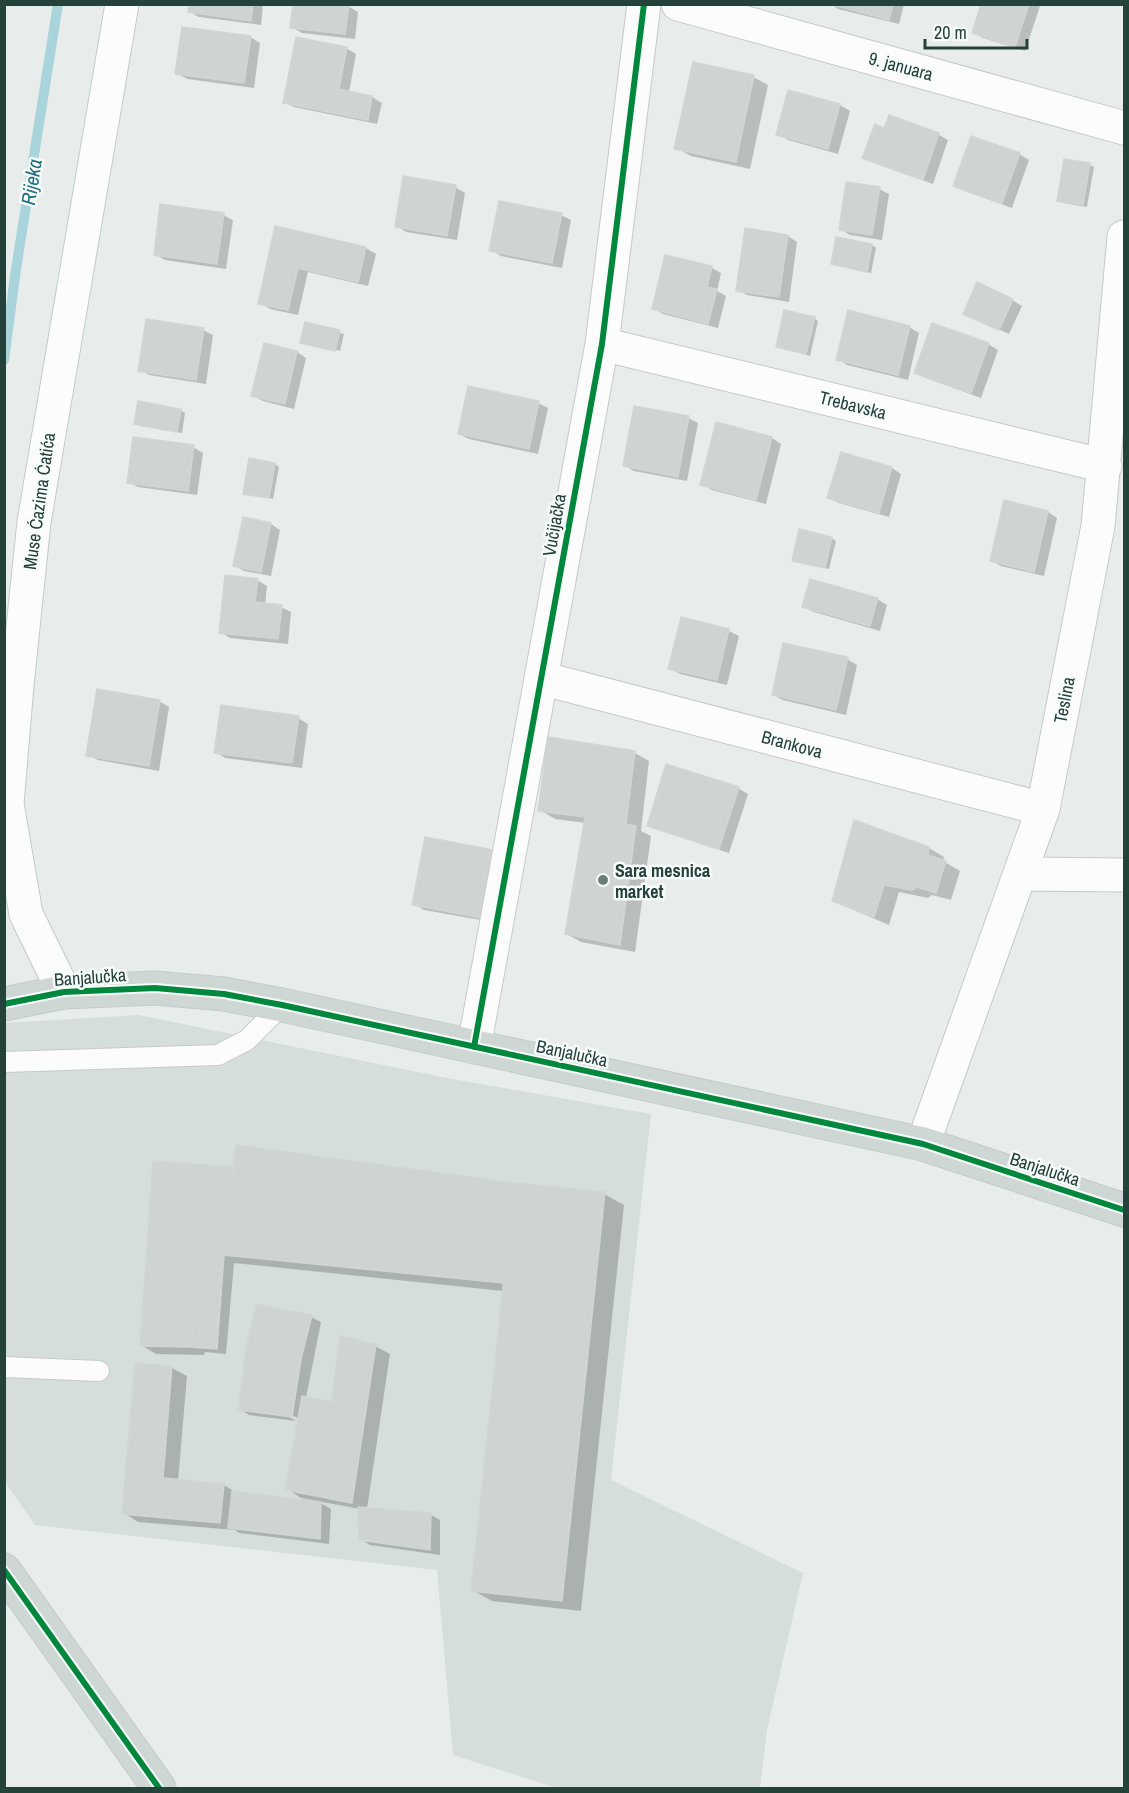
<svg xmlns="http://www.w3.org/2000/svg" width="1129" height="1793" font-family="'Archivo Narrow',sans-serif">
  <style>
    .built { fill: #d6dedb }
    .shadow { fill: #0003 }
    .lines { fill: none; stroke-linecap: round; stroke-linejoin: round }
    .stream { stroke: #a9d4db; stroke-width: 10 }
    .building { fill: #cfd4d2; stroke: #d1d6d4; stroke-width: 1.5 }
    .lane-casing { stroke: #c5cac8; stroke-width: 22 }
    .street-casing { stroke: #c5cac8; stroke-width: 35 }
    .secondary-casing { stroke: #c3cbc8; stroke-width: 35 }
    .primary-casing { stroke: #c3ccc9; stroke-width: 35 }
    .lane { stroke: #fcfcfc; stroke-width: 20 }
    .street { stroke: #fcfcfc; stroke-width: 33 }
    .secondary { stroke: #fcfcfc; stroke-width: 33 }
    .primary { stroke: #cfd7d5; stroke-width: 33 }
    .cycleway-casing { stroke: #f7fbf9; stroke-width: 10 }
    .cycleway { stroke: #00873e; stroke-width: 6 }
    .poi-dot { fill: #697e78; stroke: #f7fbf9; stroke-width: 2 }
    .labels { text-anchor: middle; dominant-baseline: central; stroke-width: 5; stroke-linejoin: round; paint-order: stroke }
    .street-label { font-size: 18px; fill: #24423a; stroke: #f7fbf9 }
    .poi-label { font-size: 18px; font-weight: bold; fill: #24423a; stroke: #f7fbf9; text-anchor: start }
    .water-label { font-size: 20px; font-style: italic; fill: #1c6f80; stroke: #f7fbf9 }
  </style>
  <rect width="100%" height="100%" fill="#e8edeb"/>
  <path class="built" d="M139,1015L447,1078L651,1114L611,1480L803,1573L767,1730L760,1788H556L453,1755L437,1570L35,1525L5,1482L4,1023Z"/>
  <path class="shadow" d="M190,4H263L261,25L199,17L189,11Z
    M295,4L348,6L358,12L355,39L302,33L292,27Z
    M831,4H904L899,24L838,9Z
    M983,4L1040,6L1025,51L983,38L974,32Z
    M250,37L260,43L254,88L187,79L177,73Z
    M346,48L356,54L349,92L372,97L382,103L377,124L294,107L284,102Z
    M753,77L768,85L750,169L691,156L676,148Z
    M789,92L840,105L850,111L838,154L788,140L778,134Z
    M890,116L939,135L948,140L933,184L874,163L864,157L885,129Z
    M1019,154L1029,160L1012,208L965,191L955,185Z
    M1090,165L1094,167L1087,207L1063,203L1058,200Z
    M455,187L465,193L457,240L406,232L397,226Z
    M879,189L889,194L882,240L850,235L840,229Z
    M223,215L233,220L226,269L165,260L155,254Z
    M561,215L571,220L562,268L501,256L491,250Z
    M276,228L366,248L376,254L368,286L308,272L298,315L270,309L260,303Z
    M788,236L797,242L789,302L747,295L738,290Z
    M872,245L876,248L871,273L832,264Z
    M712,268L721,273L717,291L726,296L718,328L663,314L654,309Z
    M1012,300L1022,306L1009,334L975,319Z
    M814,318L818,321L810,356L778,346Z
    M306,324L344,334L340,351L305,342Z
    M909,327L919,333L908,380L847,365L838,359Z
    M203,330L213,335L206,384L149,375L140,370Z
    M988,344L998,350L981,398L926,378L916,372Z
    M297,352L306,358L294,409L263,401L253,396Z
    M538,403L548,408L538,454L469,439L459,434Z
    M180,410L185,413L182,433L140,426L136,424Z
    M688,418L698,423L687,481L634,471L624,465Z
    M772,438L781,444L766,504L712,490L702,484Z
    M193,447L203,453L197,495L138,487L128,482Z
    M275,464L279,467L273,499L245,493Z
    M892,468L901,474L889,517L839,503L829,498Z
    M1048,512L1057,518L1044,576L1001,566L992,561Z
    M271,524L280,530L271,576L244,571L234,565Z
    M831,538L836,541L829,569L794,560Z
    M257,580L267,586L265,605L281,607L291,612L288,644L230,638L220,632Z
    M877,599L887,605L880,631L814,612L804,607Z
    M682,619L729,631L739,636L727,685L680,674L670,668Z
    M847,659L857,665L846,715L783,700L773,695Z
    M159,701L169,707L159,771L98,760L88,755Z
    M298,718L308,724L302,768L225,758L216,752Z
    M635,753L649,761L641,831L651,836L635,952L581,942L567,934L586,823L555,819L540,810Z
    M738,788L748,794L729,853L659,830L649,825Z
    M426,838L492,922L424,910L414,904Z
    M929,848L944,857L943,861L960,871L951,900L932,895L928,898L899,892L889,925L849,908L834,900Z
    M155,1162L513,1184L604,1194L624,1205L581,1611L492,1601L472,1590L503,1291L234,1263L226,1354L205,1352L204,1355L156,1354L141,1345Z
    M311,1317L321,1322L306,1398L334,1404L375,1346L390,1354L367,1509L431,1515L440,1520V1555L370,1545L360,1539V1509L317,1501L331,1509L329,1544L239,1533L235,1530L138,1522L124,1513L136,1365L172,1368L187,1376L178,1481L224,1485L237,1493L311,1502L312,1500L301,1498L287,1489L299,1419L287,1412L285,1415L296,1421L249,1415L240,1409Z"/>
  <g class="lines">
    <path class="stream" d="M4,360L16,269L58,4"/>
  </g>
  <path class="building" d="M189,4H253L251,21L188,12Z
    M293,4L349,5L345,34L290,28Z
    M830,4H893L889,20Z
    M981,4H1029L1015,47L972,33Z
    M182,27L251,36L244,83L175,74Z
    M296,37L347,47L339,89L372,96L368,120L283,103Z
    M693,62L754,75L736,162L674,149Z
    M788,90L840,104L828,149L776,135Z
    M889,115L939,133L923,180L862,158L875,124L884,128Z
    M971,136L1020,153L1002,203L953,186Z
    M1064,159L1090,163L1083,205L1057,201Z
    M403,176L456,185L447,236L395,227Z
    M846,182L880,187L872,235L839,230Z
    M499,201L562,213L552,263L489,251Z
    M160,204L224,213L217,264L154,255Z
    M275,226L366,247L358,282L298,268L288,310L258,304Z
    M745,228L788,235L779,297L736,291Z
    M836,237L872,244L867,272L831,264Z
    M665,255L712,266L707,287L717,289L708,324L652,309Z
    M977,282L1013,299L999,330L963,314Z
    M784,310L815,317L806,354L776,347Z
    M848,310L910,326L898,375L836,360Z
    M146,319L204,328L196,380L138,371Z
    M305,322L340,330L335,351L300,343Z
    M932,323L989,343L971,393L914,373Z
    M264,343L297,351L285,404L251,396Z
    M468,386L539,401L529,449L458,434Z
    M138,401L181,409L177,432L134,424Z
    M634,406L689,416L678,477L623,466Z
    M716,422L772,437L756,500L700,485Z
    M133,437L194,445L188,491L127,483Z
    M841,452L892,467L879,513L827,498Z
    M249,458L275,463L269,498L243,494Z
    M1004,500L1048,511L1034,572L990,561Z
    M243,517L271,523L261,572L233,566Z
    M799,529L832,537L825,568L792,561Z
    M225,575L258,579L255,602L282,605L278,639L219,633Z
    M810,579L878,598L870,626L802,607Z
    M681,617L729,629L717,680L668,669Z
    M783,643L848,657L836,710L772,695Z
    M97,689L160,700L149,766L86,756Z
    M221,705L299,716L292,763L214,753Z
    M548,737L635,751L626,824L585,817L538,811Z
    M666,764L739,787L719,849L647,826Z
    M585,817L636,826L620,945L565,934Z
    M854,820L929,847L928,855L946,861L936,893L917,887L912,890L884,885L874,917L832,901Z
    M425,837L494,850L482,918L412,905Z
    M236,1145L514,1183L503,1283L224,1255Z
    M153,1161L234,1167L224,1255H202L190,1347L140,1346Z
    M514,1183L605,1192L562,1601L471,1591Z
    M202,1255H224L217,1349L190,1347Z
    M256,1304L312,1315L301,1359L246,1348Z
    M340,1336L376,1344L352,1503L285,1490L302,1396L332,1402Z
    M246,1348L301,1359L292,1417L238,1410Z
    M135,1363L172,1366L163,1478L224,1484L220,1523L122,1514Z
    M232,1491L321,1502L320,1539L228,1528Z
    M358,1507L431,1513L430,1550L359,1540Z"/>
  <g class="lines">
    <g class="lane-casing">
      <path id="lane" d="M4,1062L218,1055L247,1040L282,1005
        M4,1367L99,1371"/>
    </g>
    <g class="street-casing">
      <path id="street" d="M678,4L1124,128
        M602,344L1105,466
        M541,678L1043,809
        M1021,874L1124,875
        M474,1047L602,344L644,4
        M923,1144L1043,809L1098,526L1124,237"/>
    </g>
    <g class="secondary-casing">
      <path id="secondary" d="M64,992L26,914L7,804L17,685L34,522L122,4"/>
    </g>
    <g class="primary-casing">
      <path id="primary" d="M4,1004L64,992L155,988L224,994L282,1005L923,1144L1124,1210
        M4,1570L159,1788"/>
    </g>
    <use href="#lane" class="lane"/>
    <use href="#street" class="street"/>
    <use href="#secondary" class="secondary"/>
    <use href="#primary" class="primary"/>
    <g class="cycleway-casing">
      <path id="cycleway" d="M4,1004L64,992L155,988L224,994L282,1005L923,1144L1124,1210
        M474,1047L602,344L644,4
        M4,1570L159,1788"/>
    </g>
    <use href="#cycleway" class="cycleway"/>
  </g>
  <circle class="poi-dot" cx="603" cy="880" r="6"/>
  <g class="labels">
    <g class="street-label">
      <text transform="translate(901 66) rotate(15)">9. januara</text>
      <text transform="translate(853 405) rotate(14)">Trebavska</text>
      <text transform="translate(39 501) rotate(-82)">Muse Ćazima Ćatića</text>
      <text transform="translate(554 525) rotate(-80)">Vučijačka</text>
      <text transform="translate(1064 700) rotate(-79)">Teslina</text>
      <text transform="translate(792 744) rotate(15)">Brankova</text>
      <text transform="translate(90 977) rotate(-4)">Banjalučka</text>
      <text transform="translate(572 1053) rotate(12)">Banjalučka</text>
      <text transform="translate(1045 1169) rotate(18)">Banjalučka</text>
    </g>
    <g class="poi-label">
      <text x="615" y="870">Sara mesnica<tspan x="615" dy="21">market</tspan></text>
    </g>
    <g class="water-label">
      <text transform="translate(31 182) rotate(-81)">Rijeka</text>
    </g>
  </g>
  <rect width="1129" height="1793" fill="none" stroke="#24423a" stroke-width="12"/>
  <path d="M925 39v9h102v-9" fill="none" stroke="#24423a" stroke-width="3"/>
  <text x="934" y="39" font-size="18" fill="#24423a" stroke="#f7fbf9" stroke-width="4.5" paint-order="stroke">20 m</text>
</svg>
